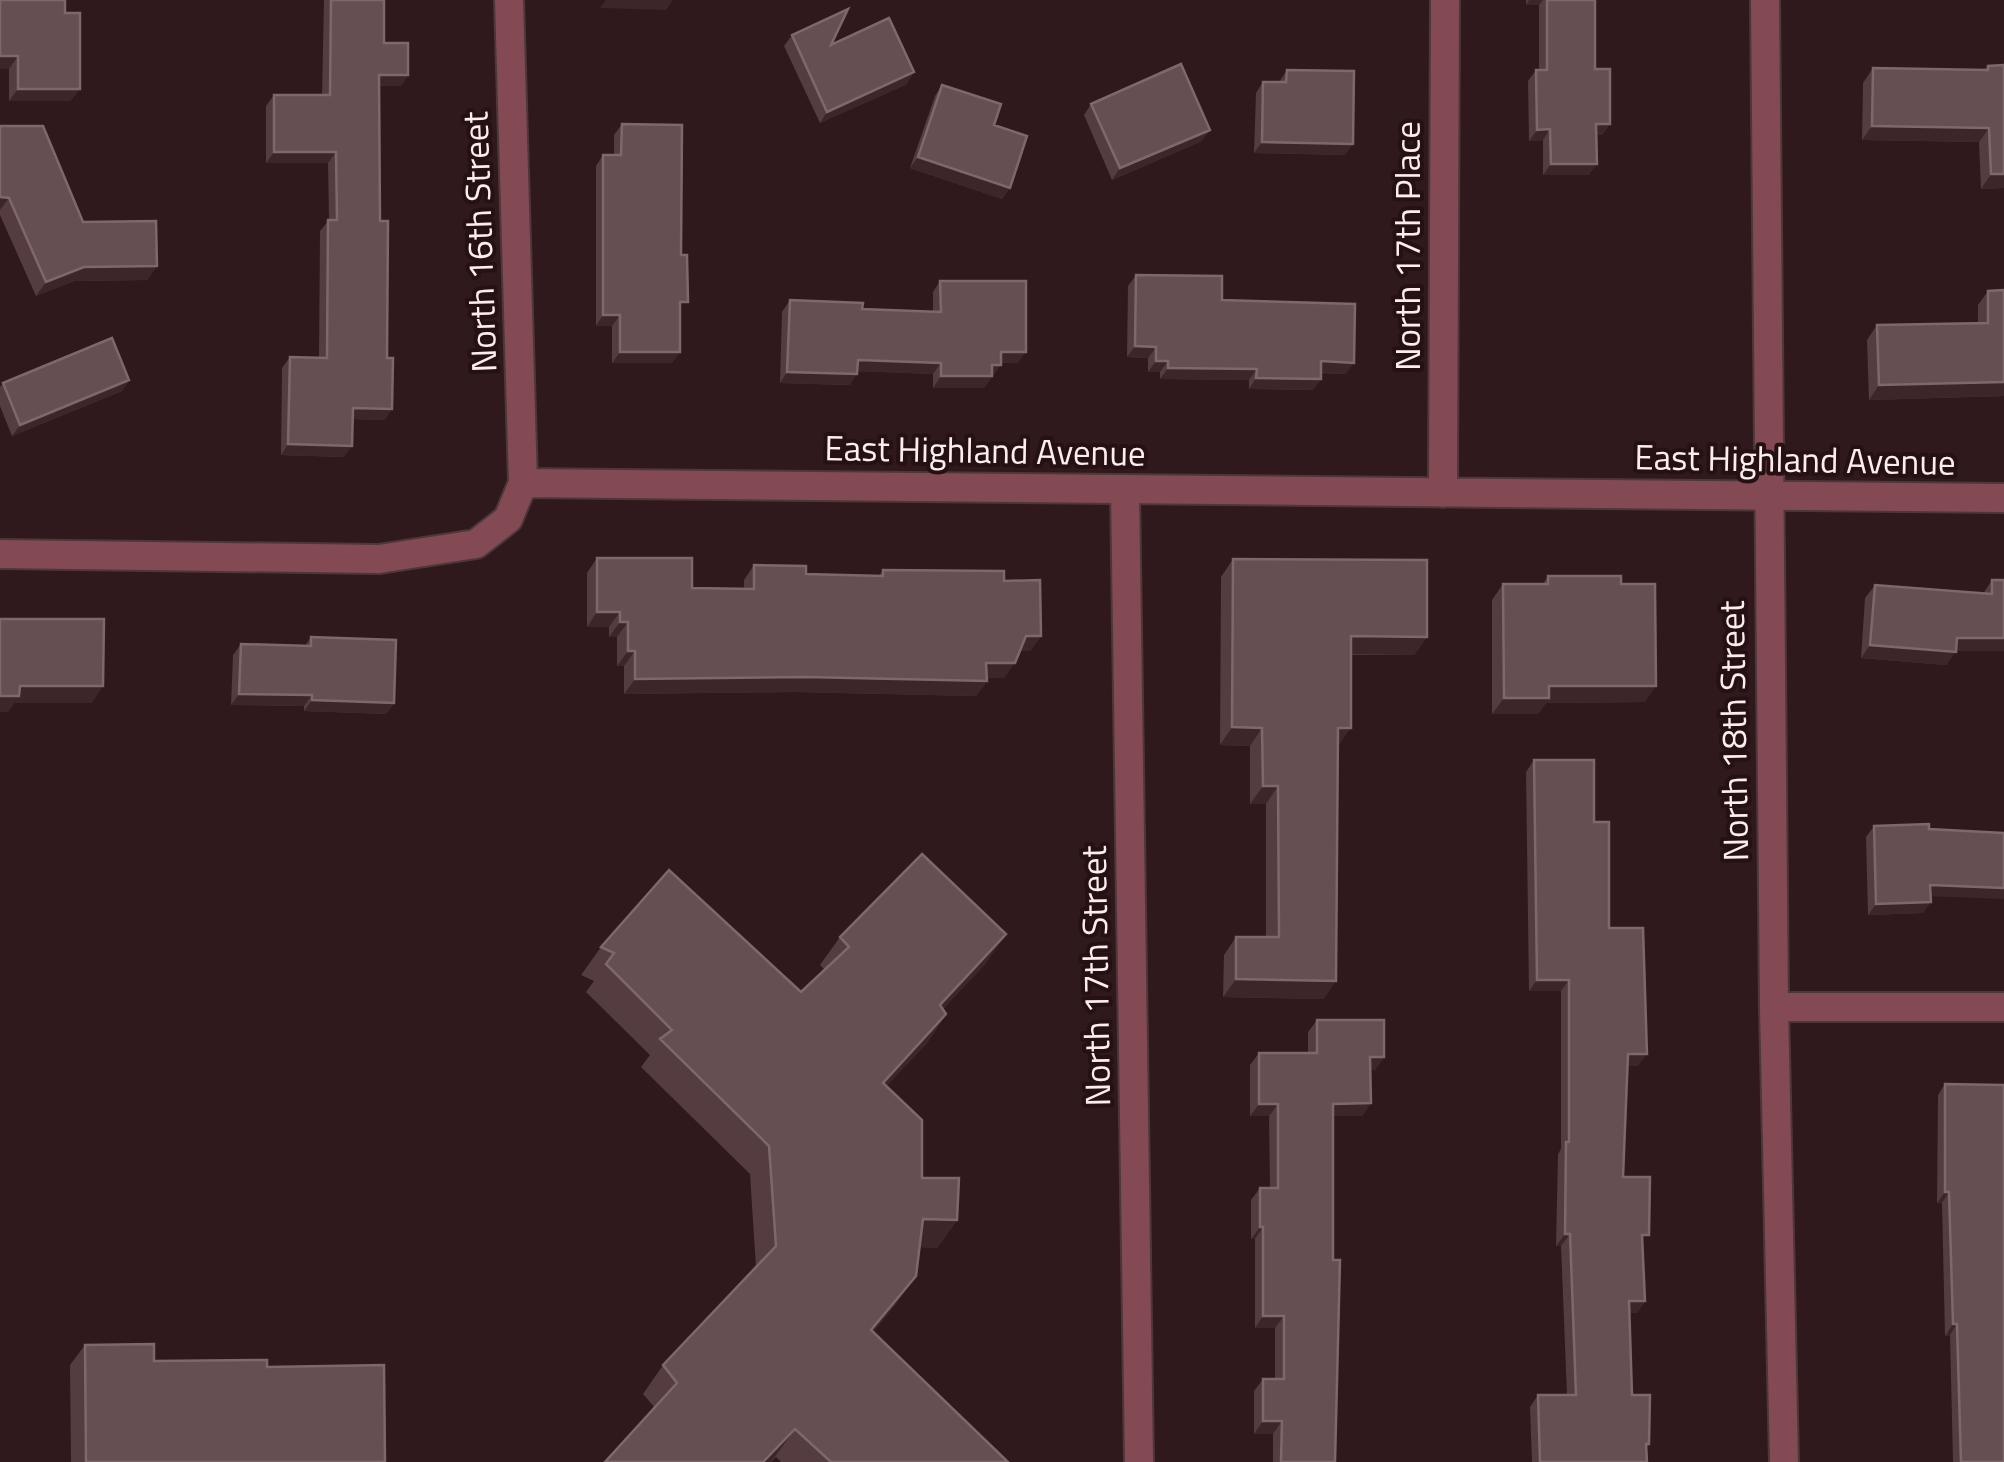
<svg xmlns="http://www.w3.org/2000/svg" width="2004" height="1462" font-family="'Titillium Web',sans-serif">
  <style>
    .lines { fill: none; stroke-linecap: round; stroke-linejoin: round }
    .minor-casing { stroke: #4c373a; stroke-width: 32 }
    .tertiary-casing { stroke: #4c373a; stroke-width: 32 }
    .minor { stroke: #844a53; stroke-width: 28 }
    .tertiary { stroke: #844a53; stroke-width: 28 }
    .wall { fill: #543c40 }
    .shaded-wall { fill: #3d262a }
    .building { fill: #664f53; stroke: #7e686b; stroke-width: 2.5 }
    .labels { text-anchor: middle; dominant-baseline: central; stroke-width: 8; stroke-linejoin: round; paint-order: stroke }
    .street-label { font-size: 35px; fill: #fdedef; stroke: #251014 }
  </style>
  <rect width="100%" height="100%" fill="#2f191d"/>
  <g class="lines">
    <g class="minor-casing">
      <path id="minor" d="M523,483L2004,498
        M1125,489L1139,1462
        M1443,493L1445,0
        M0,554L379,559L476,544L508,519L523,483L509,0
        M1774,1007H2004"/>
    </g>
    <g class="tertiary-casing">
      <path id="tertiary" d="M1765,0L1774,1007L1784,1462"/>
    </g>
    <use href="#minor" class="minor"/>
    <use href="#tertiary" class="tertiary"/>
  </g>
  <path class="wall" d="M324,0H384V43L408,75L401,86H379L380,221L385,420L352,419L344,457L281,455L282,368L290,357L319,358L320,231L329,220L328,163H266V106L274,95H322Z
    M1526,0H1595V69L1610,124L1602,135H1596L1589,175H1543V140L1529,141L1528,81L1536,70H1539V5H1526Z
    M65,13L80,89L70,101H9V69H0Z
    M792,35L831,45L907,84L820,123L784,46Z
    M1988,66L2004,188L1981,189L1979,142L1862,140L1863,83L1873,68L1984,70Z
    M1287,70L1345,155L1254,153L1256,93L1263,82H1279Z
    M942,85L994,125L1010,188L1002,199L910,168L935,96Z
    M1091,104L1202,141L1112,180L1084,115Z
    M622,124L680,313L672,363H612V326H596V166L603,155H614V135Z
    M0,126L83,222L157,266L147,280L74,281L36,296L0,215Z
    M1136,275L1222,300L1346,374L1321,373V379L1313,390L1249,389V380L1160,379V372H1148V358L1127,357L1128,286Z
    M940,281L1018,363H1001L984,388H933V374L857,371L850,385L780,383L782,312L790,300L862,309L933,312V292Z
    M2004,290V396L1869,400L1867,340L1877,325L1978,323V305L1988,291Z
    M129,380L122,391L12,436L0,406V387L3,383Z
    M597,558L692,588L744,589V580L754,565L806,574L879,576L883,570L1004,581L1041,636L1030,651H1020L1004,678H986L987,681L976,696L795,692L624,694V666H617V637H609V627H587V573Z
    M1233,559L1427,637L1414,655H1351L1338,746L1324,999L1223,997L1224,955L1236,937H1266V804H1250V746L1220,745L1221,577Z
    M1548,576L1621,584L1645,702L1546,703L1538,714H1492V600L1503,584H1543Z
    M1992,580L2004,651H1956L1946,665L1861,658L1865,598L1875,585L1983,594Z
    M311,637L394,703L386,714L304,711V706L231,705L233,655L241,644L305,646Z
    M1534,760L1594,822L1609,928L1638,1066H1627L1623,1177L1643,1244L1645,1301L1637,1313H1629L1632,1395L1649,1444L1646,1449L1647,1462H1532L1530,1407L1538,1395H1567L1561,1246H1556L1558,1154L1561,1149V991H1529L1526,772Z
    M1874,826L1929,829L1930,896L1923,913L1868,915L1866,837Z
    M840,937L987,962L943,1009L946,1014L927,1043L886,1086L922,1178L957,1220L937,1248L920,1247L896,1304L873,1332L1008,1462H781L776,1457L771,1462H605L655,1408L643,1394L663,1365L756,1268L750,1174L641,1067L650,1055L586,992L594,981L581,975L601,947L801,992L825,970L820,965Z
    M1317,1020L1384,1057L1375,1070H1371V1103L1362,1116H1333L1335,1462H1273V1434H1254V1391L1263,1379H1275V1328H1255V1239H1251V1200L1260,1188H1270L1269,1116H1250V1065L1259,1053H1308V1032Z
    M1945,1084L2004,1462H1953L1950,1335L1945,1336L1942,1203H1937L1938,1095Z
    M85,1345L154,1361L267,1367L385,1462H71L70,1365Z"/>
  <path class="shaded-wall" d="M606,0H673L666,10L600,8Z
    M1529,0H1543L1539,5H1526Z
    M0,56H18L9,69H0Z
    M914,72L907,84L820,123L827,112Z
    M379,75H408L401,86H371Z
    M18,89H80L70,101H9Z
    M1596,124H1610L1602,135H1588Z
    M1872,126L1989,128L1979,142L1862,140Z
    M1550,129L1543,140L1529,141L1537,130Z
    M1210,130L1202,141L1112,180L1120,168Z
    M1262,142L1353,144L1345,155L1254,153Z
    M274,152H336L328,163H266Z
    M918,157L1010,188L1002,199L910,168Z
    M1551,164H1597L1589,175H1543Z
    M1991,174H2004V188L1981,189Z
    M0,197L9,198L0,210Z
    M157,266L147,280L74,281L36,296L46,282L84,267Z
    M603,315H620L612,326H596Z
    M1135,346L1156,347L1148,358L1127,357Z
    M620,352H680L672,363H612Z
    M1001,352H1026L1018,363H993Z
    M858,360L941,363L933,374L850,371Z
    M1156,361H1168L1160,372H1148Z
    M1321,361L1354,363L1346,374L1314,372Z
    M992,365H1001L984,388H933L941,376Z
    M1168,368L1257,369L1249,380L1160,379Z
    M787,372L857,374L850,385L780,383Z
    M1256,378L1321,379L1313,390L1249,389Z
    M129,380L122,391L12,436L20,425Z
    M2004,382V396L1869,400L1879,385Z
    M353,408L392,409L385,420L345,419Z
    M288,444L352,446L344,457L281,455Z
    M597,612H620L609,627H587Z
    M620,622H628L617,637H609Z
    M1026,636H1041L1030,651H1016Z
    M1351,636L1427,637L1414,655L1338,654Z
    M1957,638H2004V651H1950L1956,652L1946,665L1861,658L1870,645Z
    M628,651H635L624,666H617Z
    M986,663H1015L1004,678H976Z
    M805,677L987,681L976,696L795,692L624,694L635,679Z
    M20,686H103L92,703H15L8,712H0V696Z
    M1549,686H1656L1645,702L1546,703L1538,714H1492L1504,698Z
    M239,694L312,695L304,706L231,705Z
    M312,700L394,703L386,714L304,711Z
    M1232,727L1262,728L1250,746L1220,745Z
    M1338,728H1351L1338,746Z
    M1263,786H1278L1266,804H1250Z
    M1930,885L2004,888V899L1922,896Z
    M1931,902L1923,913L1868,915L1876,904Z
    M1006,934L987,962L921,1033L940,1005Z
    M1236,979L1336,981L1324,999L1223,997Z
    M1537,980H1569L1561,991H1529Z
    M946,1014L927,1043L863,1111L883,1083Z
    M1628,1054H1647L1638,1066H1619Z
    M1370,1057H1384L1375,1070H1362Z
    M1371,1103L1362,1116H1324L1333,1104Z
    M1259,1104H1278L1269,1116H1250Z
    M1945,1192H1949L1942,1203H1937Z
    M923,1219L957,1220L937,1248L904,1247Z
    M1260,1227H1263L1255,1239H1251Z
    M1565,1234H1570L1561,1246H1556Z
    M916,1276L896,1304L852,1358L871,1330Z
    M1629,1301H1645L1637,1313H1620Z
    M1263,1316H1284L1275,1328H1255Z
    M1953,1324H1957L1950,1335L1945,1336Z
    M1263,1421H1282L1273,1434H1254Z
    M795,1429L771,1462H763Z"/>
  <path class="building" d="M0,0H65V13H80V89H18V56H0Z
    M331,0H384V43H408V75H379L380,221H388L387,358H393L392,409L353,408L352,446L288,444L290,357L327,358L328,220H337L336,152H274V95H330Z
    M1547,0H1595V69H1610V124H1596L1597,164H1551L1550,129L1537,130L1536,70H1547Z
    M848,9L831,45L889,18L914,72L827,112L792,35Z
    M1181,64L1210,130L1120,168L1091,104Z
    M2004,65V174H1991L1989,128L1872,126L1873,68L1988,70V66Z
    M1287,70L1354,71L1353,144L1262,142L1263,82H1286Z
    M942,85L1001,104L994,125L1027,136L1010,188L918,157Z
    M622,124L682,125L681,255H687L688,302H680V352H620V315H603V155H621Z
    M0,126H43L83,222L156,221L157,266L84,267L46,282L9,198L0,197Z
    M1136,275L1222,276V300L1355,304L1354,363L1321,361V379L1256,378L1257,369L1168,368V361H1156V347L1135,346Z
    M940,281H1026V352H1001V365H992V376H941V363L858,360L857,374L787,372L790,300L863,303L862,309L941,312Z
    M2004,290V382L1879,385L1877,325L1988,323V291Z
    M112,338L129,380L20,425L3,383Z
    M597,558H692V588L754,589V565L806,566V574L883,576V570L1004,571V581L1040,580L1041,636H1026L1015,663H986L987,681L805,677L635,679V651H628V622H620V612H597Z
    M1233,559L1427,560V637L1351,636V728H1338L1336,981L1236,979V937H1279L1278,786H1263L1262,728L1232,727Z
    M1548,576H1621V584H1655L1656,686H1549V698H1504L1503,584H1548Z
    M1992,580H2004V638H1957L1956,652L1870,645L1875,585L1992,594Z
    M0,619H104L103,686H20L19,696H0Z
    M311,637L396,640L394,703L312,700V695L239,694L241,644L311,646Z
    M1534,760H1594V822H1609V928H1643L1647,1054H1628L1623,1177H1650L1649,1235H1642L1645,1301H1629L1632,1395H1650L1649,1444H1646L1647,1462H1540L1538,1395H1576L1570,1234H1565L1566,1142H1569V980H1537Z
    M1929,824V829L2004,833V888L1930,885L1931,902L1876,904L1874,826Z
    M922,854L1006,934L940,1005L946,1014L883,1083L922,1120V1178H959L957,1220L923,1219L916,1276L871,1330L1008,1462H831L795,1429L763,1462H605L677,1383L663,1365L776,1246L769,1146L660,1039L672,1030L606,964L614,953L601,947L669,870L801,992L849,947L840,937Z
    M1317,1020H1384V1057H1370L1371,1103L1333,1104V1260H1340L1335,1462H1281L1282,1421H1263V1379H1284V1316H1263V1227H1260V1188H1278V1104H1259V1053H1317Z
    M1945,1084L2004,1085V1462H1961L1957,1324H1953L1949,1192H1945Z
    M154,1344V1361L267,1360V1367L384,1365L385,1462H86L85,1345Z"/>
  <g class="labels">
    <g class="street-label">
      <text transform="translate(479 242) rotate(-92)">North 16th Street</text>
      <text transform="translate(1407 246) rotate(-90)">North 17th Place</text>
      <text transform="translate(985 450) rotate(1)">East Highland Avenue</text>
      <text transform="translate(1795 459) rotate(1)">East Highland Avenue</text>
      <text transform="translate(1733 731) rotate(-91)">North 18th Street</text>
      <text transform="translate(1095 976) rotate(-91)">North 17th Street</text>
    </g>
  </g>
</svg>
